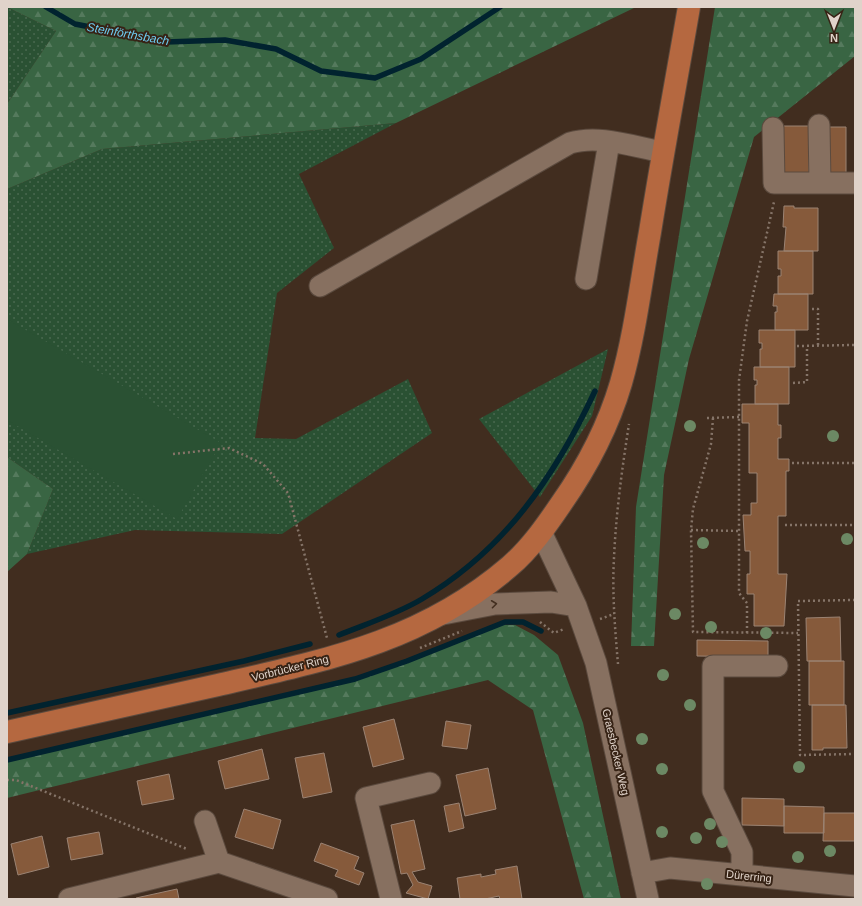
<svg xmlns="http://www.w3.org/2000/svg" width="862" height="906" font-family="Arial,sans-serif">
  <style>
    .green { fill: url(#green-dots) }
    .forest { fill: url(#forest-firs) }
    .pitch { fill: #2a5133 }
    .lines { fill: none; stroke-linecap: round; stroke-linejoin: round }
    .stream { stroke: #01232f; stroke-width: 5.5 }
    .building { fill: #865a3b; stroke: #9b8373 }
    .minor-casing { stroke: #5b4a3e; stroke-width: 23 }
    .major-casing { stroke: #5b4a3e; stroke-width: 24 }
    .path { stroke: #857468; stroke-width: 2.5; stroke-dasharray: 2 3; stroke-linecap: butt }
    .minor { stroke: #877060; stroke-width: 21 }
    .major { stroke: #b56840; stroke-width: 22 }
    .tree { fill: #6c8964 }
    .oneway { stroke: #432f20 }
    .labels { text-anchor: middle; dominant-baseline: central; stroke-width: 4; stroke-linejoin: round; paint-order: stroke }
    .street-label { font-size: 11px; fill: #e0d3ca; stroke: #372315 }
    .water-label { font-size: 12px; font-style: italic; fill: #6dccf1; stroke: #372315 }
  </style>
  <defs>
    <pattern id="green-dots" width="8" height="8" patternUnits="userSpaceOnUse"><rect width="8" height="8" fill="#2a5133"/><path d="M2 2h.1M6 6h.1" fill="none" stroke="#49694f" stroke-width="1.8" stroke-linecap="round"/></pattern>
    <pattern id="forest-firs" width="22" height="20" patternUnits="userSpaceOnUse"><rect width="22" height="20" fill="#396543"/><path d="M5 1l3.5 6h-7zM16 11l3.5 6h-7z" fill="#557a5d"/></pattern>
  </defs>
  <rect width="100%" height="100%" fill="#412d1f"/>
  <path class="green" d="M7,7L56,31L7,104Z
    M396,123L299,174L334,248L277,293L255,438L296,439L408,379L432,433L282,534L135,530L27,554L53,489L7,457V189L102,149Z
    M608,349L592,416L540,497L479,419Z"/>
  <path class="forest" d="M7,7H636L396,123L102,149L7,189V104L56,31Z
    M715,7H855V56L754,137L689,359L664,475L654,646H631L636,507Z
    M7,457L53,489L27,554L7,572Z
    M500,625H515L534,635L558,655L583,723L621,899H584L533,710L488,680L7,798V761L358,680Z"/>
  <path class="pitch" d="M7,319L221,443L177,519L7,420Z"/>
  <g class="lines">
    <path class="stream" d="M46,7L75,24L166,42L225,40L276,49L321,71L375,78L421,59L500,7
      M339,635C366,624 397,614 422,599C505,550 555,476 595,391
      M7,713L244,661L310,644
      M7,760L355,679L407,661L505,622H523L541,631"/>
  </g>
  <path class="building" d="M780,126H809V176H780Z
    M828,127H846V174H829Z
    M784,206H794V208H818V251H784L786,227H783Z
    M778,251H813V294H778V276H781V269H778Z
    M774,294H808V330H775V312H777V306H773Z
    M759,330H795V367H760V349H762V343H759Z
    M754,367H789V404H755V385H757V380H754Z
    M742,404H778V425H781V438H778V459H789V471H786V516H778V574H787L784,626H754V594H747V574H750V551H745L743,515H751V503H757V473H749V423H742Z
    M840,617L841,661H807L806,618Z
    M697,640L768,641V657L697,656Z
    M809,661H844V705H809Z
    M812,705H846L847,748H823V750H812Z
    M394,719L404,759L373,767L363,727Z
    M446,721L471,725L467,749L442,746Z
    M262,749L269,779L225,789L218,761Z
    M324,753L332,792L303,798L295,758Z
    M488,768L496,809L465,816L456,775Z
    M169,774L174,799L142,805L137,781Z
    M742,798L784,799V826L742,825Z
    M459,803L464,828L449,832L444,806Z
    M784,806L824,807V833H784Z
    M244,809L281,820L273,849L235,837Z
    M824,813H855V841H823Z
    M414,820L425,869L412,872L418,882L432,886L428,899L406,893L413,885L407,873L401,874L391,825Z
    M99,832L103,854L71,860L67,838Z
    M42,836L49,867L18,875L11,844Z
    M321,843L359,857L354,869L364,873L359,885L335,876L338,870L314,861Z
    M517,866L522,899H500L499,896L485,899H460L457,878L481,874V877L496,874L495,870Z
    M177,889L179,899H136V898Z"/>
  <g class="lines">
    <g class="minor-casing">
      <path id="minor" d="M819,125L820,183
        M773,128L774,183H855
        M586,279L609,142
        M320,286L570,143C599,134 634,147 663,152
        M541,532L576,606L596,663L648,899
        M443,614L495,604L551,602L576,606
        M205,821L219,862
        M219,862L327,899
        M642,873L670,868L855,886
        M742,875V852L713,791V666H777
        M69,899L219,862
        M391,899L366,798L430,783"/>
    </g>
    <g class="major-casing">
      <path id="major" d="M7,732C77,716 148,701 218,685C327,660 423,641 510,566C530,549 546,526 561,504C587,467 608,427 621,383C635,334 641,282 650,232C662,157 676,82 689,7"/>
    </g>
    <path class="path" d="M812,309H818V346
      M797,346L854,345
      M793,383L807,382V346
      M707,418L739,417
      M713,418L711,444L693,509L691,530L693,632L798,633
      M173,454L229,448L263,464L288,493L327,638
      M792,463H855
      M785,525H855
      M691,530L739,531
      M855,600L798,601L800,755L855,754
      M600,619L614,614
      M540,622L554,633L564,629
      M747,633V603L739,593V380L747,321L774,202
      M420,648L462,631
      M618,664C615,629 612,593 614,558C616,513 622,469 629,424
      M7,780H16L187,849"/>
    <use href="#minor" class="minor"/>
    <use href="#major" class="major"/>
  </g>
  <g class="tree">
    <circle cx="690" cy="426" r="6"/>
    <circle cx="833" cy="436" r="6"/>
    <circle cx="847" cy="539" r="6"/>
    <circle cx="703" cy="543" r="6"/>
    <circle cx="675" cy="614" r="6"/>
    <circle cx="711" cy="627" r="6"/>
    <circle cx="766" cy="633" r="6"/>
    <circle cx="663" cy="675" r="6"/>
    <circle cx="690" cy="705" r="6"/>
    <circle cx="642" cy="739" r="6"/>
    <circle cx="799" cy="767" r="6"/>
    <circle cx="662" cy="769" r="6"/>
    <circle cx="710" cy="824" r="6"/>
    <circle cx="662" cy="832" r="6"/>
    <circle cx="696" cy="838" r="6"/>
    <circle cx="722" cy="842" r="6"/>
    <circle cx="830" cy="851" r="6"/>
    <circle cx="798" cy="857" r="6"/>
    <circle cx="707" cy="884" r="6"/>
  </g>
  <defs><path id="oneway-chevron" d="M-2-3.5L2.5 0L-2 3.5" fill="none" stroke-width="1.6" stroke-linecap="round" stroke-linejoin="round"/></defs>
  <use class="oneway" href="#oneway-chevron" transform="translate(494 604) rotate(-7)"/>
  <g class="labels">
    <g class="street-label">
      <text transform="translate(290 668) rotate(-14)">Vorbrücker Ring</text>
      <text transform="translate(616 752) rotate(77)">Graesbecker Weg</text>
      <text transform="translate(749 876) rotate(6)">Dürerring</text>
    </g>
    <g class="water-label">
      <text transform="translate(128 34) rotate(10)">Steinförthsbach</text>
    </g>
  </g>
  <rect width="862" height="906" fill="none" stroke="#e0d3ca" stroke-width="16"/>
  <g transform="translate(834 28) rotate(180)" stroke="#372315" stroke-width="3" paint-order="stroke">
  <path d="M0-3L7 15L0 10L-7 15Z" fill="#e0d3ca"/>
  <text y="-6" font-size="11" font-weight="bold" text-anchor="middle" fill="#e0d3ca">N</text>
  </g>
</svg>
